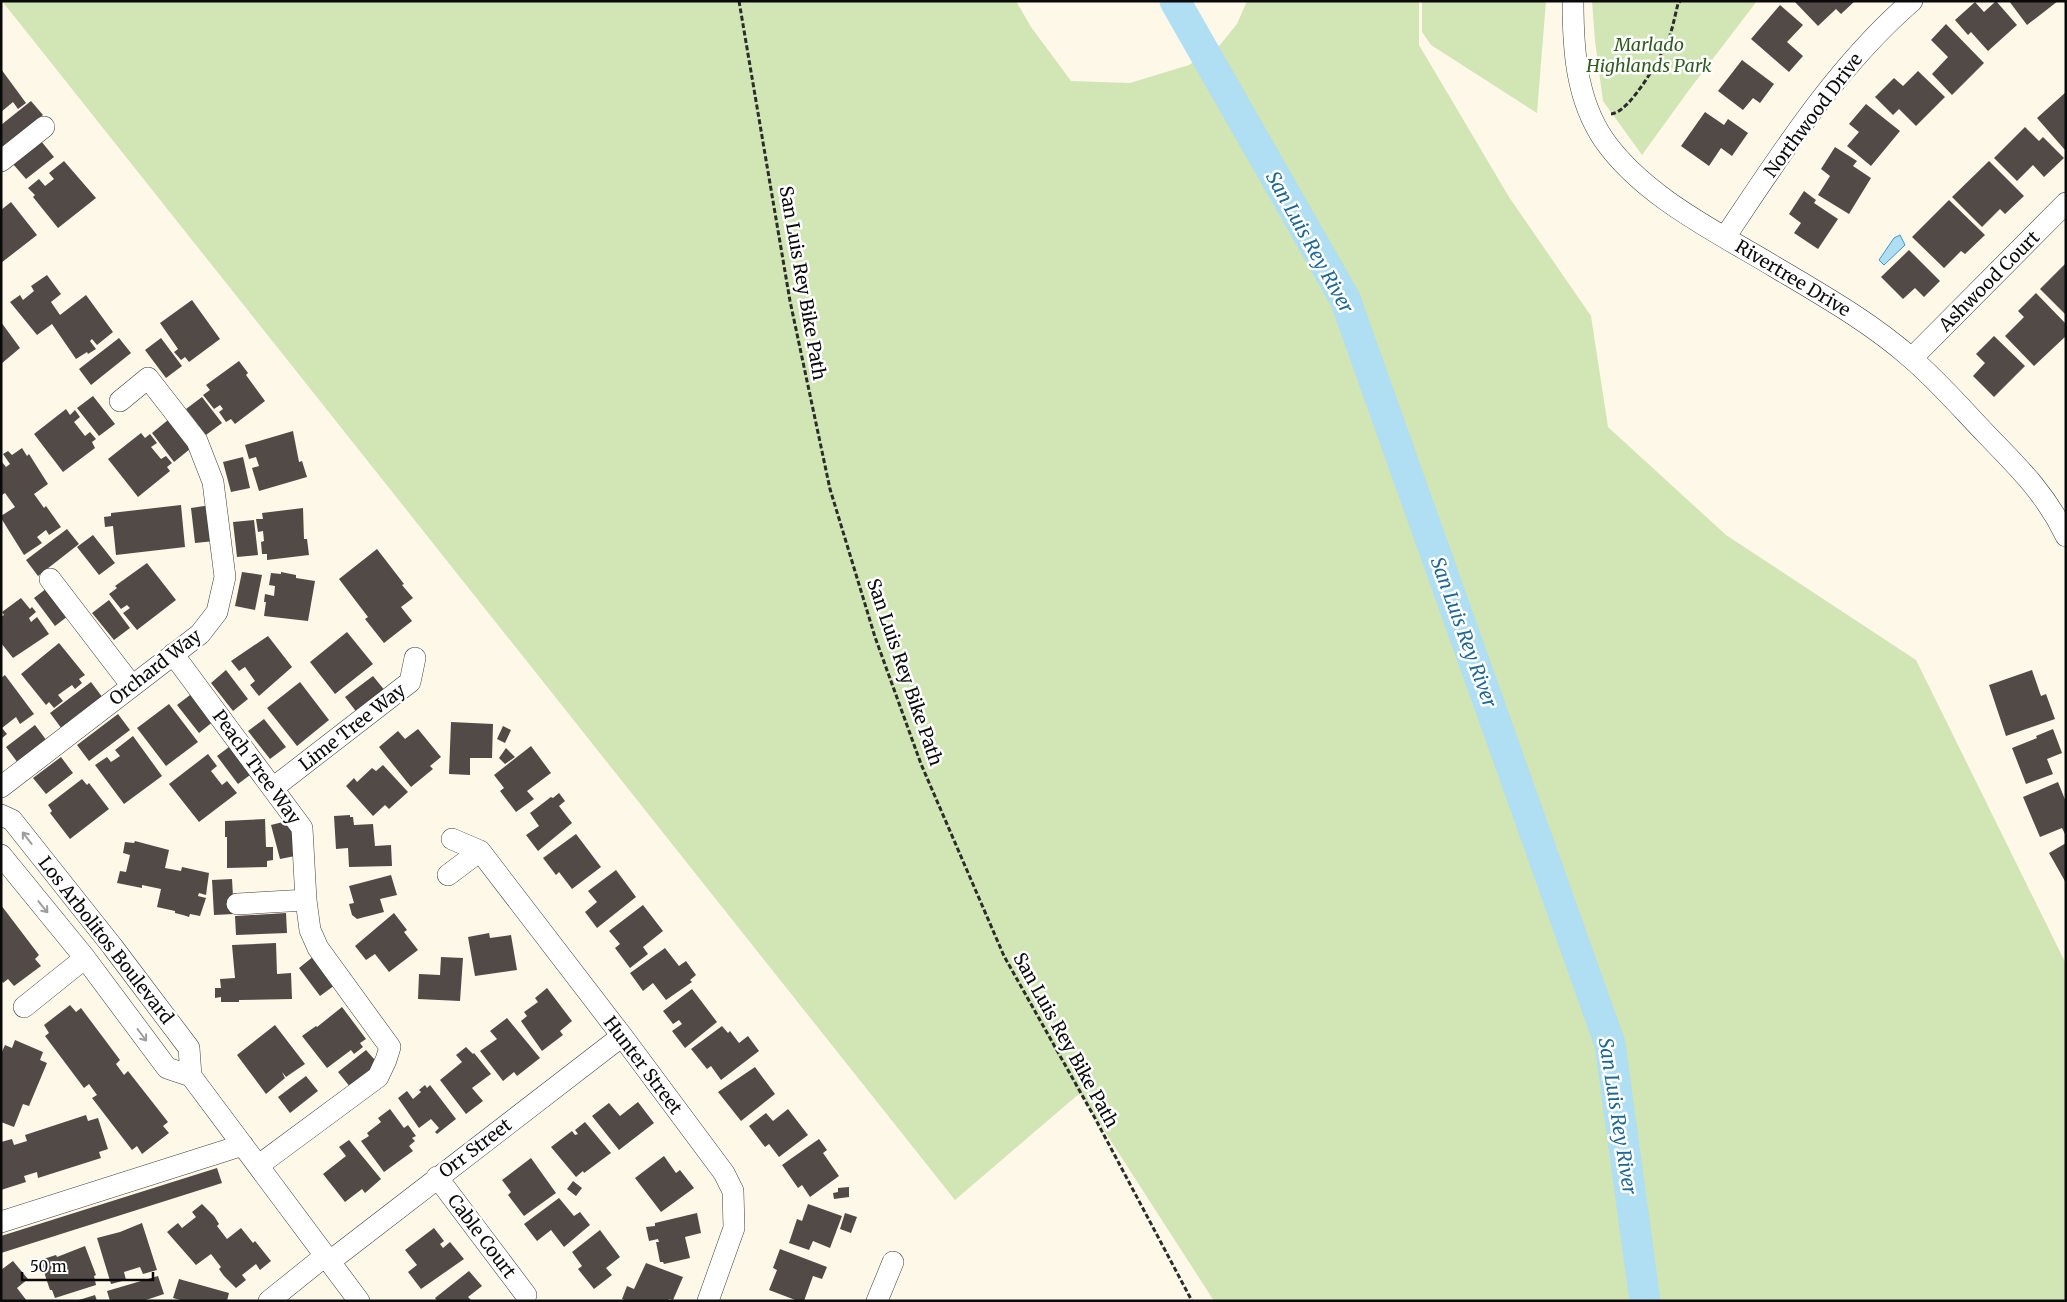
<svg xmlns="http://www.w3.org/2000/svg" width="2067" height="1302" font-family="Merriweather,serif">
  <style>
    .green { fill: #d1e5b5 }
    .water { fill: #b0def2; stroke: #3c97c4 }
    .lines { fill: none; stroke-linecap: round; stroke-linejoin: round }
    .river { stroke: #b0def2; stroke-width: 31 }
    .building { fill: #524a47 }
    .minor-casing { stroke: #3d3d3d; stroke-width: 22 }
    .path { stroke: #2c2c2c; stroke-width: 3; stroke-dasharray: 5 2.5; stroke-linecap: butt }
    .minor { stroke: #fff; stroke-width: 21 }
    .oneway { stroke: #9d9d9d }
    .labels { text-anchor: middle; dominant-baseline: central; stroke-width: 5; stroke-linejoin: round; paint-order: stroke }
    .park-label { font-size: 18px; font-style: italic; fill: #305c1f; stroke: #fff }
    .street-label { font-size: 18px; fill: #0a0a0a; stroke: #fff }
    .water-label { font-size: 19px; font-style: italic; fill: #1c6793; stroke: #fff }
  </style>
  <rect width="100%" height="100%" fill="#fef8e8"/>
  <path class="green" d="M2,1H1016L1031,27L1071,81L1130,83L1189,65L1220,45L1237,24L1247,1H1419V45L1509,197L1591,316L1608,427L1726,535L1916,660L2066,964V1301H1214L1080,1093L955,1200Z
    M1422,1H1546L1537,113L1431,45L1422,32Z
    M1592,1H1757L1689,90L1642,155L1603,101L1595,41Z"/>
  <path class="water" d="M1900,235L1905,245L1884,265L1879,260L1894,238Z"/>
  <g class="lines">
    <path class="river" d="M1175,1L1345,299L1610,1044L1645,1301"/>
  </g>
  <path class="building" d="M1794,1H1855L1841,14L1836,9L1818,26Z
    M1996,1L2017,25L1988,51L1971,32L1968,35L1955,20L1975,2L1984,12Z
    M2009,1H2058L2027,25Z
    M1780,5L1803,25L1787,42L1803,56L1789,72L1751,39Z
    M1946,24L1984,63L1952,95L1932,74L1948,57L1931,40Z
    M1742,60L1774,84L1760,103L1753,98L1743,110L1718,91Z
    M1,69L26,103L18,109L13,102L1,112Z
    M1918,71L1945,97L1916,126L1899,109L1893,115L1875,97L1894,78L1903,86Z
    M2066,92V149L2065,150L2037,118Z
    M31,101L43,115L3,147L1,145V125Z
    M1866,104L1900,131L1871,166L1847,146L1859,132L1849,124Z
    M1705,112L1724,125L1728,119L1748,133L1732,156L1721,148L1709,166L1681,146Z
    M2025,127L2039,141L2043,137L2064,158L2044,177L2033,165L2017,181L1994,158Z
    M41,141L54,157L26,179L13,164Z
    M1835,147L1857,161L1853,166L1871,178L1849,214L1818,195L1830,176L1821,169Z
    M64,161L96,198L58,228L33,197L35,195L28,188L39,179L45,186L54,179L49,173Z
    M1989,161L2024,196L2005,214L2000,209L1982,227L1952,197Z
    M1804,191L1816,200L1814,203L1838,219L1818,249L1794,233L1801,223L1789,214Z
    M1949,200L1985,235L1965,254L1961,251L1944,268L1912,237Z
    M11,202L37,235L1,263V210Z
    M1909,250L1940,281L1924,297L1915,288L1903,299L1881,277Z
    M2066,263V315L2040,289Z
    M47,275L61,294L51,302L60,315L86,295L113,332L97,345L92,339L90,341L96,349L88,354L87,352L76,359L52,324L37,335L10,302L20,295L23,300L34,291L31,286Z
    M2036,293L2066,324V336L2034,366L2005,336L2024,317L2018,311Z
    M192,300L220,339L189,362L185,357L181,360L174,352L178,349L160,323Z
    M1,322L20,348L1,364Z
    M1994,336L2025,366L1994,397L1973,376L1985,363L1976,354Z
    M119,338L131,353L91,385L79,369Z
    M161,338L182,366L166,378L145,350Z
    M239,361L248,373L246,375L265,401L235,424L231,419L226,422L219,412L223,409L220,405L214,409L203,395L210,390L206,385Z
    M93,396L115,424L99,436L77,408Z
    M202,397L222,423L206,435L186,409Z
    M66,409L70,415L75,410L80,417L74,422L85,436L90,432L96,439L92,442L95,448L63,472L34,434Z
    M168,420L190,449L174,462L152,433Z
    M293,431L299,462L302,461L307,477L259,491L252,468L259,466L256,457L249,459L245,445Z
    M141,433L145,438L150,434L157,443L151,447L161,459L166,456L172,463L167,467L170,471L138,497L108,459Z
    M22,448L27,456L29,454L48,484L34,494L44,508L46,506L61,527L49,535L46,530L37,537L42,543L24,555L1,518V516L15,507L5,493L2,495L1,493V463L2,462L6,467L10,464L3,454L8,451L12,455Z
    M243,457L250,488L231,492L223,462Z
    M181,505L185,547L116,555L113,526L105,527L104,517L111,516V513Z
    M211,505L215,541L195,543L191,508Z
    M303,508L304,539H307L309,555L267,560V554H262L261,542L264,541L263,531L258,532L256,519H263L262,513Z
    M254,520L258,555L237,557L233,522Z
    M67,529L79,544L38,576L26,560Z
    M93,535L115,563L99,575L77,547Z
    M377,549L404,584L402,585L413,598L401,607L412,621L384,643L365,619L368,617L339,579Z
    M147,563L176,600L137,630L123,613L130,608L127,605L121,609L109,594L117,588L115,586Z
    M242,572L262,575L255,610L235,606Z
    M281,572L296,575V578L315,581L308,621L264,616L266,602H264L265,594L274,596L275,586L269,585L271,573L281,574Z
    M51,585L72,613L55,626L34,598Z
    M21,598L30,609L32,607L36,612L29,618L31,622L37,617L49,634L13,658L1,643V617L4,615L2,612Z
    M109,600L130,628L114,640L92,613Z
    M347,632L373,664L335,694L310,662Z
    M268,636L292,667L259,696L250,685L255,681L245,667L239,671L231,661Z
    M59,643L85,675L79,679L82,683L75,689L72,685L58,695L63,701L54,708L49,702L46,705L21,674Z
    M226,670L248,699L233,711L211,683Z
    M2032,670L2041,696L2046,694L2055,719L2006,736L1989,685Z
    M5,675L34,714L20,724L16,717L2,728L7,734L1,739V678Z
    M373,676L386,692L358,714L345,697Z
    M91,682L103,698L62,729L50,713Z
    M300,682L329,720L297,746L267,708Z
    M194,692L215,720L199,733L177,705Z
    M169,704L198,742L166,766L137,728Z
    M118,714L130,730L89,761L77,745Z
    M264,719L286,747L270,759L248,731Z
    M451,722L493,724L492,758H470V775L449,774Z
    M35,725L47,741L18,763L6,747Z
    M503,726L511,730L505,743L497,739Z
    M418,729L441,757L430,766L433,769L411,787L379,747L398,731L405,739Z
    M2053,729L2062,753L2047,759L2053,774L2026,784L2012,748L2037,738L2036,736Z
    M133,736L162,776L124,804L95,765L107,757L111,762L120,756L115,750Z
    M233,744L254,772L238,784L217,756Z
    M531,746L551,773L527,791L534,799L516,812L500,791L504,788L494,775Z
    M506,748L515,757L505,764L499,758Z
    M208,754L217,766L211,771L222,785L227,781L237,793L199,822L169,784Z
    M61,757L73,773L46,794L33,778Z
    M383,765L408,792L389,809L385,805L373,816L346,786L354,778L357,782L372,768L376,771Z
    M82,779L87,785L89,783L109,809L70,839L50,813L52,811L48,805Z
    M2058,782L2066,802V836L2062,828L2040,837L2023,797Z
    M559,793L565,801L559,806L572,823L538,851L526,835L539,826L530,813L551,797L553,798Z
    M350,815V817H353L354,825L373,824L375,846L391,845L392,866L349,867L348,848L336,849L334,816Z
    M265,819L266,847H273V860L267,861V867L227,868V837H225V821Z
    M291,820L300,855L280,859L271,825Z
    M576,834L601,867L572,889L559,872L556,875L543,858Z
    M135,841L169,850L165,868L181,871L182,867L209,873L206,895L199,893L198,896L206,898L200,916L190,914L189,917L183,915L175,913V911L157,907L161,889L142,885V888L117,883L120,871L126,872L130,855L123,853L125,842L134,843Z
    M2066,843V883L2049,853Z
    M616,870L636,897L597,928L585,912L597,902L588,891Z
    M391,875L397,895L380,899L384,912L357,919L352,915L349,904L354,903L349,886Z
    M232,879L234,914L214,915L212,880Z
    M1,905L39,955L35,959L41,966L14,986L8,979L3,983L1,980Z
    M643,905L663,931L643,947L648,954L630,968L615,948L620,944L609,931Z
    M286,913L287,933L236,935L235,916Z
    M394,913L407,930L404,932L418,950L389,972L375,954L366,960L355,946Z
    M489,933L490,938L511,935L517,970L475,976L468,937Z
    M276,943L277,974L291,973L292,999L239,1000V1002H221V997L215,998V988H221L220,979L235,978L232,945Z
    M665,948L679,966L686,961L696,975L690,980L692,982L666,1000L653,983L643,991L630,973Z
    M314,956L335,985L320,996L299,968Z
    M441,957L463,958L460,1001L418,999L419,974L440,975Z
    M547,988L572,1021L560,1031L563,1035L542,1051L521,1021L527,1016L524,1012L538,1002L535,998Z
    M692,989L717,1022L685,1048L672,1031L682,1024L679,1020L673,1024L663,1011Z
    M70,1005L76,1012L81,1008L120,1060L116,1064L124,1075L128,1071L168,1122L163,1126L169,1133L142,1154L137,1146L132,1150L92,1098L97,1095L89,1084L84,1088L45,1036L49,1033L44,1025Z
    M342,1007L366,1039L360,1043L363,1047L354,1054L351,1050L327,1068L302,1036L316,1026L317,1027Z
    M507,1018L540,1058L517,1076L514,1072L503,1081L480,1051L497,1039L490,1031Z
    M275,1025L305,1064L286,1077L282,1072L285,1078L266,1094L237,1055Z
    M722,1026L728,1033L730,1031L739,1043L748,1036L759,1051L721,1080L711,1066L707,1069L691,1049Z
    M15,1040L43,1052L40,1060L47,1063L29,1106L23,1104L14,1127L1,1122V1054L5,1045L12,1048Z
    M466,1047L473,1054L474,1053L491,1074L472,1088L483,1101L466,1114L440,1080L462,1062L456,1055Z
    M366,1050L374,1059L376,1058L380,1063L351,1088L338,1072Z
    M755,1067L775,1094L741,1121L718,1092Z
    M306,1076L318,1091L290,1113L278,1097Z
    M425,1085L427,1088L430,1085L456,1119L437,1134L435,1132L439,1128L431,1119L419,1128L398,1098L407,1091L413,1099L421,1092L419,1090Z
    M638,1102L654,1123L619,1150L592,1116L609,1103L620,1116Z
    M390,1109L404,1128L408,1125L416,1136L412,1138L415,1141L409,1146L413,1151L384,1172L361,1141L369,1136L367,1133L381,1122L378,1118Z
    M788,1109L808,1135L779,1157L769,1144L765,1147L749,1126L766,1113L773,1121Z
    M86,1115L88,1121L98,1118L108,1149L99,1152L101,1158L38,1178L37,1172L24,1176L26,1182L1,1190V1142L12,1139L14,1145L27,1141L25,1135Z
    M585,1122L611,1153L584,1173L583,1171L576,1177L551,1147L572,1131L575,1135L578,1134L575,1130Z
    M819,1139L827,1150L823,1153L839,1176L810,1197L802,1185L798,1188L782,1165Z
    M349,1140L381,1179L365,1193L362,1189L345,1202L323,1174L346,1156L339,1147Z
    M664,1156L676,1173L680,1170L694,1188L661,1212L635,1178Z
    M531,1158L556,1193L524,1216L508,1195L511,1192L502,1180Z
    M217,1168L222,1183L1,1253V1236Z
    M573,1181L582,1188L576,1196L567,1189Z
    M849,1187V1197L834,1199L833,1193L838,1192V1188Z
    M559,1198L574,1216L580,1212L590,1225L564,1247L551,1230L537,1241L524,1224Z
    M202,1204L214,1216L219,1224L217,1226L227,1239L241,1228L253,1243L255,1241L271,1261L260,1270L256,1264L242,1275L246,1280L236,1288L224,1276L219,1269L221,1267L211,1254L196,1265L167,1232L178,1223L182,1228L196,1217L192,1212Z
    M808,1204L842,1216L830,1248L813,1241L809,1250L789,1243L797,1219L802,1221Z
    M697,1213L701,1233L685,1237L690,1258L664,1264L663,1262H660L656,1242H659L658,1239L649,1241L646,1227L655,1226V1223Z
    M845,1213L857,1217L851,1233L840,1229Z
    M142,1223L157,1270L143,1274L140,1267L124,1272L126,1280L111,1284L97,1238L120,1232Z
    M434,1228L444,1241L440,1244L443,1248L450,1242L464,1259L421,1289L408,1272L417,1265L405,1250Z
    M600,1230L620,1257L606,1268L612,1275L594,1289L578,1269L582,1266L572,1252Z
    M85,1246L96,1275L94,1276L96,1285L55,1298L52,1290H50L40,1260L56,1255L57,1257Z
    M780,1249L827,1267L822,1279L813,1276L804,1301H798L769,1290L777,1270L773,1268Z
    M13,1261L28,1279L17,1288L27,1301H1V1270Z
    M646,1263L683,1277L673,1300L669,1299L668,1301H627L622,1299L627,1286L634,1289Z
    M469,1271L482,1286L468,1297L472,1301H437L435,1298Z
    M158,1276L164,1294L143,1301H110L107,1291Z
    M179,1279L229,1293L227,1301H184L173,1298Z
    M95,1295L97,1301H79V1300Z"/>
  <g class="lines">
    <g class="minor-casing">
      <path id="minor" d="M1573,1C1573,49 1576,99 1604,140C1644,197 1717,232 1775,267C1822,295 1870,322 1911,358C1938,381 1962,409 1986,434C2018,467 2046,494 2066,536
        M1,161L44,127
        M1725,237C1781,154 1835,68 1912,1
        M1912,358L2066,203
        M50,579L132,686
        M173,654L302,828L306,900L310,930L318,948L390,1047L386,1060L378,1077L259,1165
        M1,787L200,634L217,612L225,577L213,482L197,441L148,378L120,401
        M273,788L410,682L415,658
        M1,815L12,820L112,946L189,1048L191,1076L359,1301
        M452,839L480,851L622,1036L724,1173L733,1191L734,1228L708,1301
        M1,855L85,958L167,1068L191,1076
        M448,875L480,851
        M237,904L306,900
        M24,1007L85,958
        M437,1177L526,1295
        M1,1222L243,1145
        M329,1262L622,1036
        M269,1301L325,1256
        M877,1301L893,1262"/>
    </g>
    <path class="path" d="M739,1L790,301L830,489L875,637L921,764L1004,956L1096,1120L1192,1301
      M1611,114C1630,113 1662,55 1669,38C1673,27 1675,15 1678,4L1680,1"/>
    <use href="#minor" class="minor"/>
  </g>
  <defs><path id="oneway-shaft" d="M-6 0H5M1.5-3L5.5 0L1.5 3" fill="none" stroke-width="1.6" stroke-linecap="round" stroke-linejoin="round" transform="scale(1.25)"/></defs>
  <g class="oneway">
    <use href="#oneway-shaft" transform="translate(27 838) rotate(-128)"/>
    <use href="#oneway-shaft" transform="translate(43 907) rotate(51)"/>
    <use href="#oneway-shaft" transform="translate(142 1035) rotate(53)"/>
  </g>
  <g class="labels">
    <g class="park-label">
      <text x="1649" y="44">Marlado<tspan x="1649" dy="21">Highlands Park</tspan></text>
    </g>
    <g class="street-label">
      <text transform="translate(1813 115) rotate(-53)">Northwood Drive</text>
      <text transform="translate(1793 278) rotate(31)">Rivertree Drive</text>
      <text transform="translate(1989 281) rotate(-45)">Ashwood Court</text>
      <text transform="translate(803 283) rotate(80)">San Luis Rey Bike Path</text>
      <text transform="translate(155 667) rotate(-38)">Orchard Way</text>
      <text transform="translate(905 672) rotate(71)">San Luis Rey Bike Path</text>
      <text transform="translate(352 727) rotate(-38)">Lime Tree Way</text>
      <text transform="translate(257 767) rotate(54)">Peach Tree Way</text>
      <text transform="translate(106 940) rotate(52)">Los Arbolitos Boulevard</text>
      <text transform="translate(1066 1040) rotate(61)">San Luis Rey Bike Path</text>
      <text transform="translate(643 1065) rotate(53)">Hunter Street</text>
      <text transform="translate(475 1148) rotate(-37)">Orr Street</text>
      <text transform="translate(482 1236) rotate(53)">Cable Court</text>
    </g>
    <g class="water-label">
      <text transform="translate(1310 242) rotate(61)">San Luis Rey River</text>
      <text transform="translate(1464 632) rotate(70)">San Luis Rey River</text>
      <text transform="translate(1618 1116) rotate(81)">San Luis Rey River</text>
    </g>
  </g>
  <rect width="2067" height="1302" fill="none" stroke="#0a0a0a" stroke-width="5"/>
  <path d="M22 1272v8h131v-8" fill="none" stroke="#0a0a0a" stroke-width="2.5"/>
  <text x="30" y="1272" font-size="15" fill="#0a0a0a" stroke="#ffffff" stroke-width="4" paint-order="stroke">50 m</text>
</svg>
